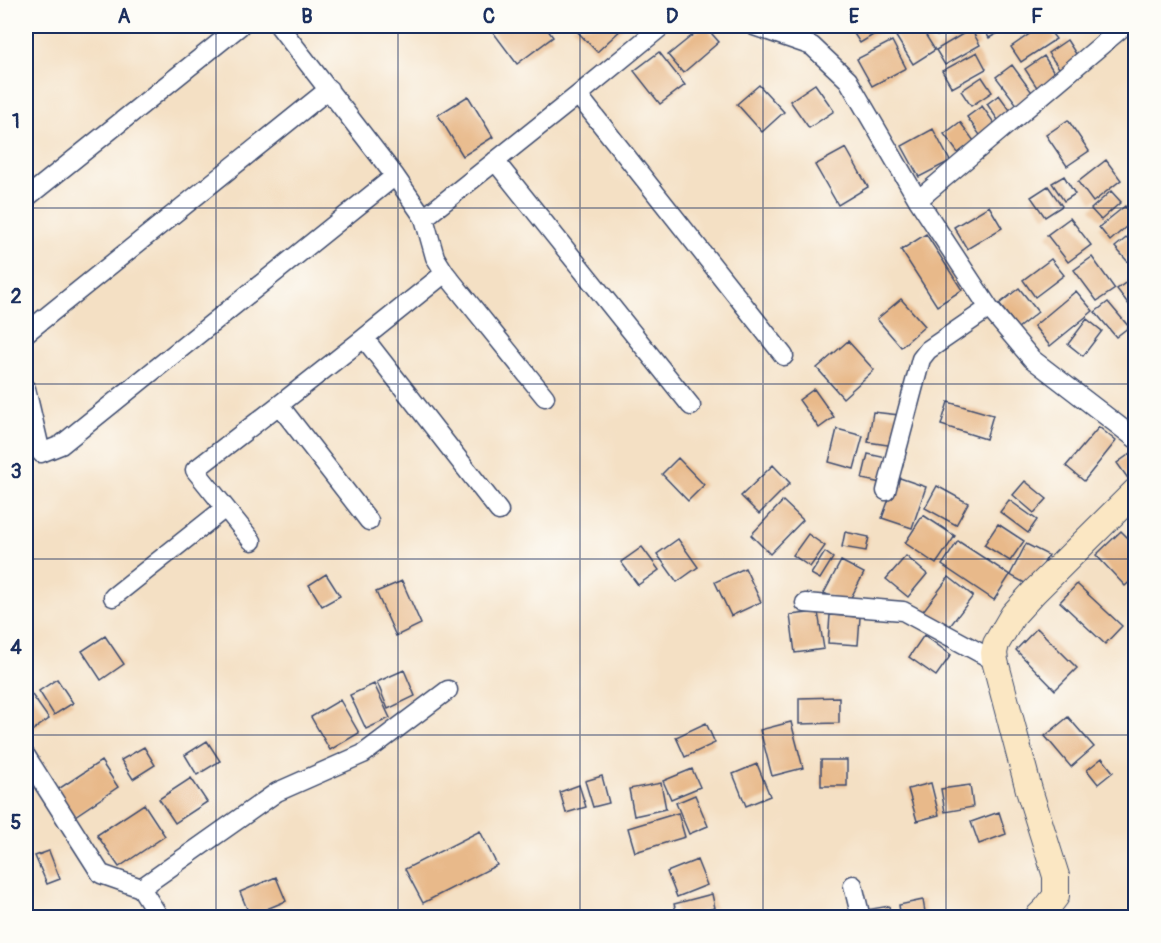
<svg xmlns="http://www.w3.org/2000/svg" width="1161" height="943" font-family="Pangolin,sans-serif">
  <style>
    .building { fill: #e8b98a }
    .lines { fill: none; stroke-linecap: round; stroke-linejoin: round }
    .street-casing { stroke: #3c4a6d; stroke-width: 21 }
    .secondary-casing { stroke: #3c4a6d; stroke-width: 28 }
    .street { stroke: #fff; stroke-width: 18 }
    .secondary { stroke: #fbe7c3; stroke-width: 26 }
    .grid { fill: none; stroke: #1b2f5e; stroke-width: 1.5; stroke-opacity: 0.55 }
    .neatline { fill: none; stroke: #1b2f5e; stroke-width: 2 }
    .grid-label { font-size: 20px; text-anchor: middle; font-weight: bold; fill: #1b2f5e }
  </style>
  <rect width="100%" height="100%" fill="#fdfcf7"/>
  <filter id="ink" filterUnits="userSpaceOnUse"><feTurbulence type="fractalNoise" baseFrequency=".0167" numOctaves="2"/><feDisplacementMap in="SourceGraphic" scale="12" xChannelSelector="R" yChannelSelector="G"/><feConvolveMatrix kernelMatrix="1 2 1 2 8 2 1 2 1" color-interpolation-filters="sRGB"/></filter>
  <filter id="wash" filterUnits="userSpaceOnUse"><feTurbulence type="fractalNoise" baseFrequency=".008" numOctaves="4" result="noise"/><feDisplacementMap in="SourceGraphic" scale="24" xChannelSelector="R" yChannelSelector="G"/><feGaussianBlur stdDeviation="1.35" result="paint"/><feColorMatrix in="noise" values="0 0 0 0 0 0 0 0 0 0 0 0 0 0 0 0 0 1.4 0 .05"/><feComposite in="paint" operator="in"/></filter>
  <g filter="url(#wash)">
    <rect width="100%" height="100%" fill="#f4e0c4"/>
    <g id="blocks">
      <path class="building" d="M493,26H545L553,37L517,64L490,28Z
        M572,26H625L597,52Z
        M704,26H705L719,42L683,73L668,55Z
        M849,26H888L860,43Z
        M899,26H920L935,50L913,64L892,30Z
        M931,26H954L937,36Z
        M982,26H1011L989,38Z
        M1041,26H1046L1056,39L1021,62L1011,47Z
        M971,29L980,45L945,65L936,50Z
        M1067,40L1080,60L1062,72L1048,53Z
        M892,41L906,68L872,86L857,59Z
        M659,52L685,85L660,104L634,71Z
        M977,52L986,69L952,88L942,71Z
        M1044,56L1057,77L1038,89L1025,69Z
        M1012,65L1034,95L1018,106L996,77Z
        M982,77L992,92L971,106L961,91Z
        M815,84L834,111L809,128L790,101Z
        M759,85L784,112L762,132L737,104Z
        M999,95L1015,117L1002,126L987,104Z
        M468,96L493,137L463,156L438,115Z
        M982,106L997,127L982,138L967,117Z
        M1068,120L1089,151L1067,166L1046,135Z
        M960,122L974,141L958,153L944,134Z
        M933,129L950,161L919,177L902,146Z
        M846,148L868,187L838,205L815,165Z
        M1106,160L1121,180L1093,202L1078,182Z
        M1064,176L1075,194L1064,201L1052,183Z
        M1048,186L1062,206L1045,217L1031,197Z
        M1111,191L1121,202L1101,220L1091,209Z
        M989,206L1002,228L967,249L954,227Z
        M1125,206L1135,219L1110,241L1099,227Z
        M1070,218L1091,245L1068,262L1047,235Z
        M1136,230V256L1128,262L1115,247Z
        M926,234L962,290L937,306L901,250Z
        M1092,257L1115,289L1097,301L1074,270Z
        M1051,259L1064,275L1035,297L1023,280Z
        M1131,279L1136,285V314L1117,289Z
        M1019,288L1038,312L1018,328L999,304Z
        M1076,291L1093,311L1050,346L1034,326Z
        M901,299L925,326L901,347L877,319Z
        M1108,302L1129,327L1116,337L1095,312Z
        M1087,319L1102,331L1083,356L1068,344Z
        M848,341L874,370L843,398L817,368Z
        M814,389L834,417L819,428L799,400Z
        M948,402L993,415L986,439L941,425Z
        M873,412L899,415L894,446L868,442Z
        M1099,427L1116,441L1084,481L1066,466Z
        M837,429L863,436L854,469L829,462Z
        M1131,453L1136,460V482L1132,484L1117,463Z
        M868,454L891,459L886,484L862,479Z
        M678,458L704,485L688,501L662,474Z
        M773,465L790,483L759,514L741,496Z
        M897,477L926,487L912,528L882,518Z
        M1025,481L1047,499L1034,513L1013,495Z
        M937,486L968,503L956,525L925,508Z
        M1009,500L1037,520L1028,533L1000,512Z
        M783,501L803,520L770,554L751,535Z
        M923,515L955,536L936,564L905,543Z
        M998,524L1024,541L1010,561L984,545Z
        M1121,531L1136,546V576L1125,586L1096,555Z
        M845,532L869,537L866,551L842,547Z
        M808,534L825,546L810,567L793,555Z
        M678,539L698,567L677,582L657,554Z
        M958,541L1010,575L994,600L942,565Z
        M1026,544L1048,555L1032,587L1010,575Z
        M642,547L659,570L638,585L621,562Z
        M825,552L833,558L820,579L811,574Z
        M906,556L927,574L908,597L886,579Z
        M841,561L864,573L847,605L824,593Z
        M745,568L761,602L731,616L715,582Z
        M326,574L340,596L322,606L309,585Z
        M949,577L973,596L947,630L923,611Z
        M402,581L421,624L396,636L376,592Z
        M1077,584L1122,626L1105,644L1060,602Z
        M26,608L35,619L26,628Z
        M818,612L824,649L795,653L790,615Z
        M830,615L860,617L858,645L828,643Z
        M1037,628L1077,668L1055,690L1016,650Z
        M924,635L951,655L936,676L909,657Z
        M105,636L124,664L101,680L82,651Z
        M404,670L415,696L388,709L377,682Z
        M57,679L73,703L54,715L39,691Z
        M374,684L390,718L366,729L350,695Z
        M30,692L49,719L27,734L26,731V696Z
        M839,697V723L799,724V698Z
        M340,700L359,733L330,750L311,717Z
        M1068,717L1094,747L1071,767L1045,736Z
        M791,722L803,768L772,776L760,730Z
        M706,723L715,743L685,757L676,737Z
        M207,741L220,761L197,775L185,755Z
        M144,747L155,765L133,779L121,760Z
        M1102,758L1113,772L1098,784L1087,770Z
        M821,760H847V786H821Z
        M101,761L118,787L72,818L54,792Z
        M757,764L770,796L746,806L733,774Z
        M692,769L700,787L671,799L663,781Z
        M602,776L609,803L593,807L585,781Z
        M191,778L207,802L175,823L159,799Z
        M661,783L666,809L634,816L629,789Z
        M931,783L939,815L917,821L908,789Z
        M579,785L586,807L566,813L560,792Z
        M970,785L973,807L945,812L941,789Z
        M695,795L708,826L689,834L676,803Z
        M144,804L165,836L119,867L97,835Z
        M999,812L1006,834L979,844L971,822Z
        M678,813L685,837L635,852L628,828Z
        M480,831L497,865L423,903L405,869Z
        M49,851L60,879L47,884L35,856Z
        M697,860L707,885L677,897L667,872Z
        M276,877L286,901L250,916L240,892Z
        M712,894L715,908L678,918L674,904Z
        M923,900L926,918H901L899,905Z
        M889,906L891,918H868L866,910Z"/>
    </g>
  </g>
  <g filter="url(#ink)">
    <use href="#blocks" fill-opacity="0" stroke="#3c4a6d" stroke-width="1.5"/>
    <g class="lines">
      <g class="street-casing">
        <path id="street" d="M279,26L395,176L424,218L578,95L662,26
          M754,26L812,46L848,80L918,200L989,308L1032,359L1136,439
          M578,95L784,356
          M495,161L691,406
          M26,198L240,26
          M918,200L1124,26
          M424,218L435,257L445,273L545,397
          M445,273L364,338L499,511
          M26,333L329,89
          M364,338L279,405L369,521
          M26,389L41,453L61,445L395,176
          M886,491L921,359L928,350L989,308
          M252,541L195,470L279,405
          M113,597L225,508
          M805,603L903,611L995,661
          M26,756L101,874L141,888L160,918
          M853,885L861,918
          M141,888L277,792L363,754L448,690"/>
      </g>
      <g class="secondary-casing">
        <path id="secondary" d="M1037,918L1046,909L1056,896V876L1029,790L995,661L994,653L996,644L1013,615L1034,592L1136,491"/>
      </g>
      <use href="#street" class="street"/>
      <use href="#secondary" class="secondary"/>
    </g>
  </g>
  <path class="grid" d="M216,26V918M398,26V918M580,26V918M763,26V918M946,26V918M26,208H1136M26,384H1136M26,559H1136M26,735H1136"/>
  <rect width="1161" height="943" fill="none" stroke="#fdfcf7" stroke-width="66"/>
  <rect x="33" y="33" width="1095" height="877" class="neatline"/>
  <g class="grid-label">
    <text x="124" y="23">A</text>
    <text x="307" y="23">B</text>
    <text x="489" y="23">C</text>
    <text x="672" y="23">D</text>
    <text x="854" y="23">E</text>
    <text x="1037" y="23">F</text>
    <text x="16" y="128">1</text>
    <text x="16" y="303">2</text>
    <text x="16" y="478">3</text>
    <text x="16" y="654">4</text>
    <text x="16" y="829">5</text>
  </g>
</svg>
